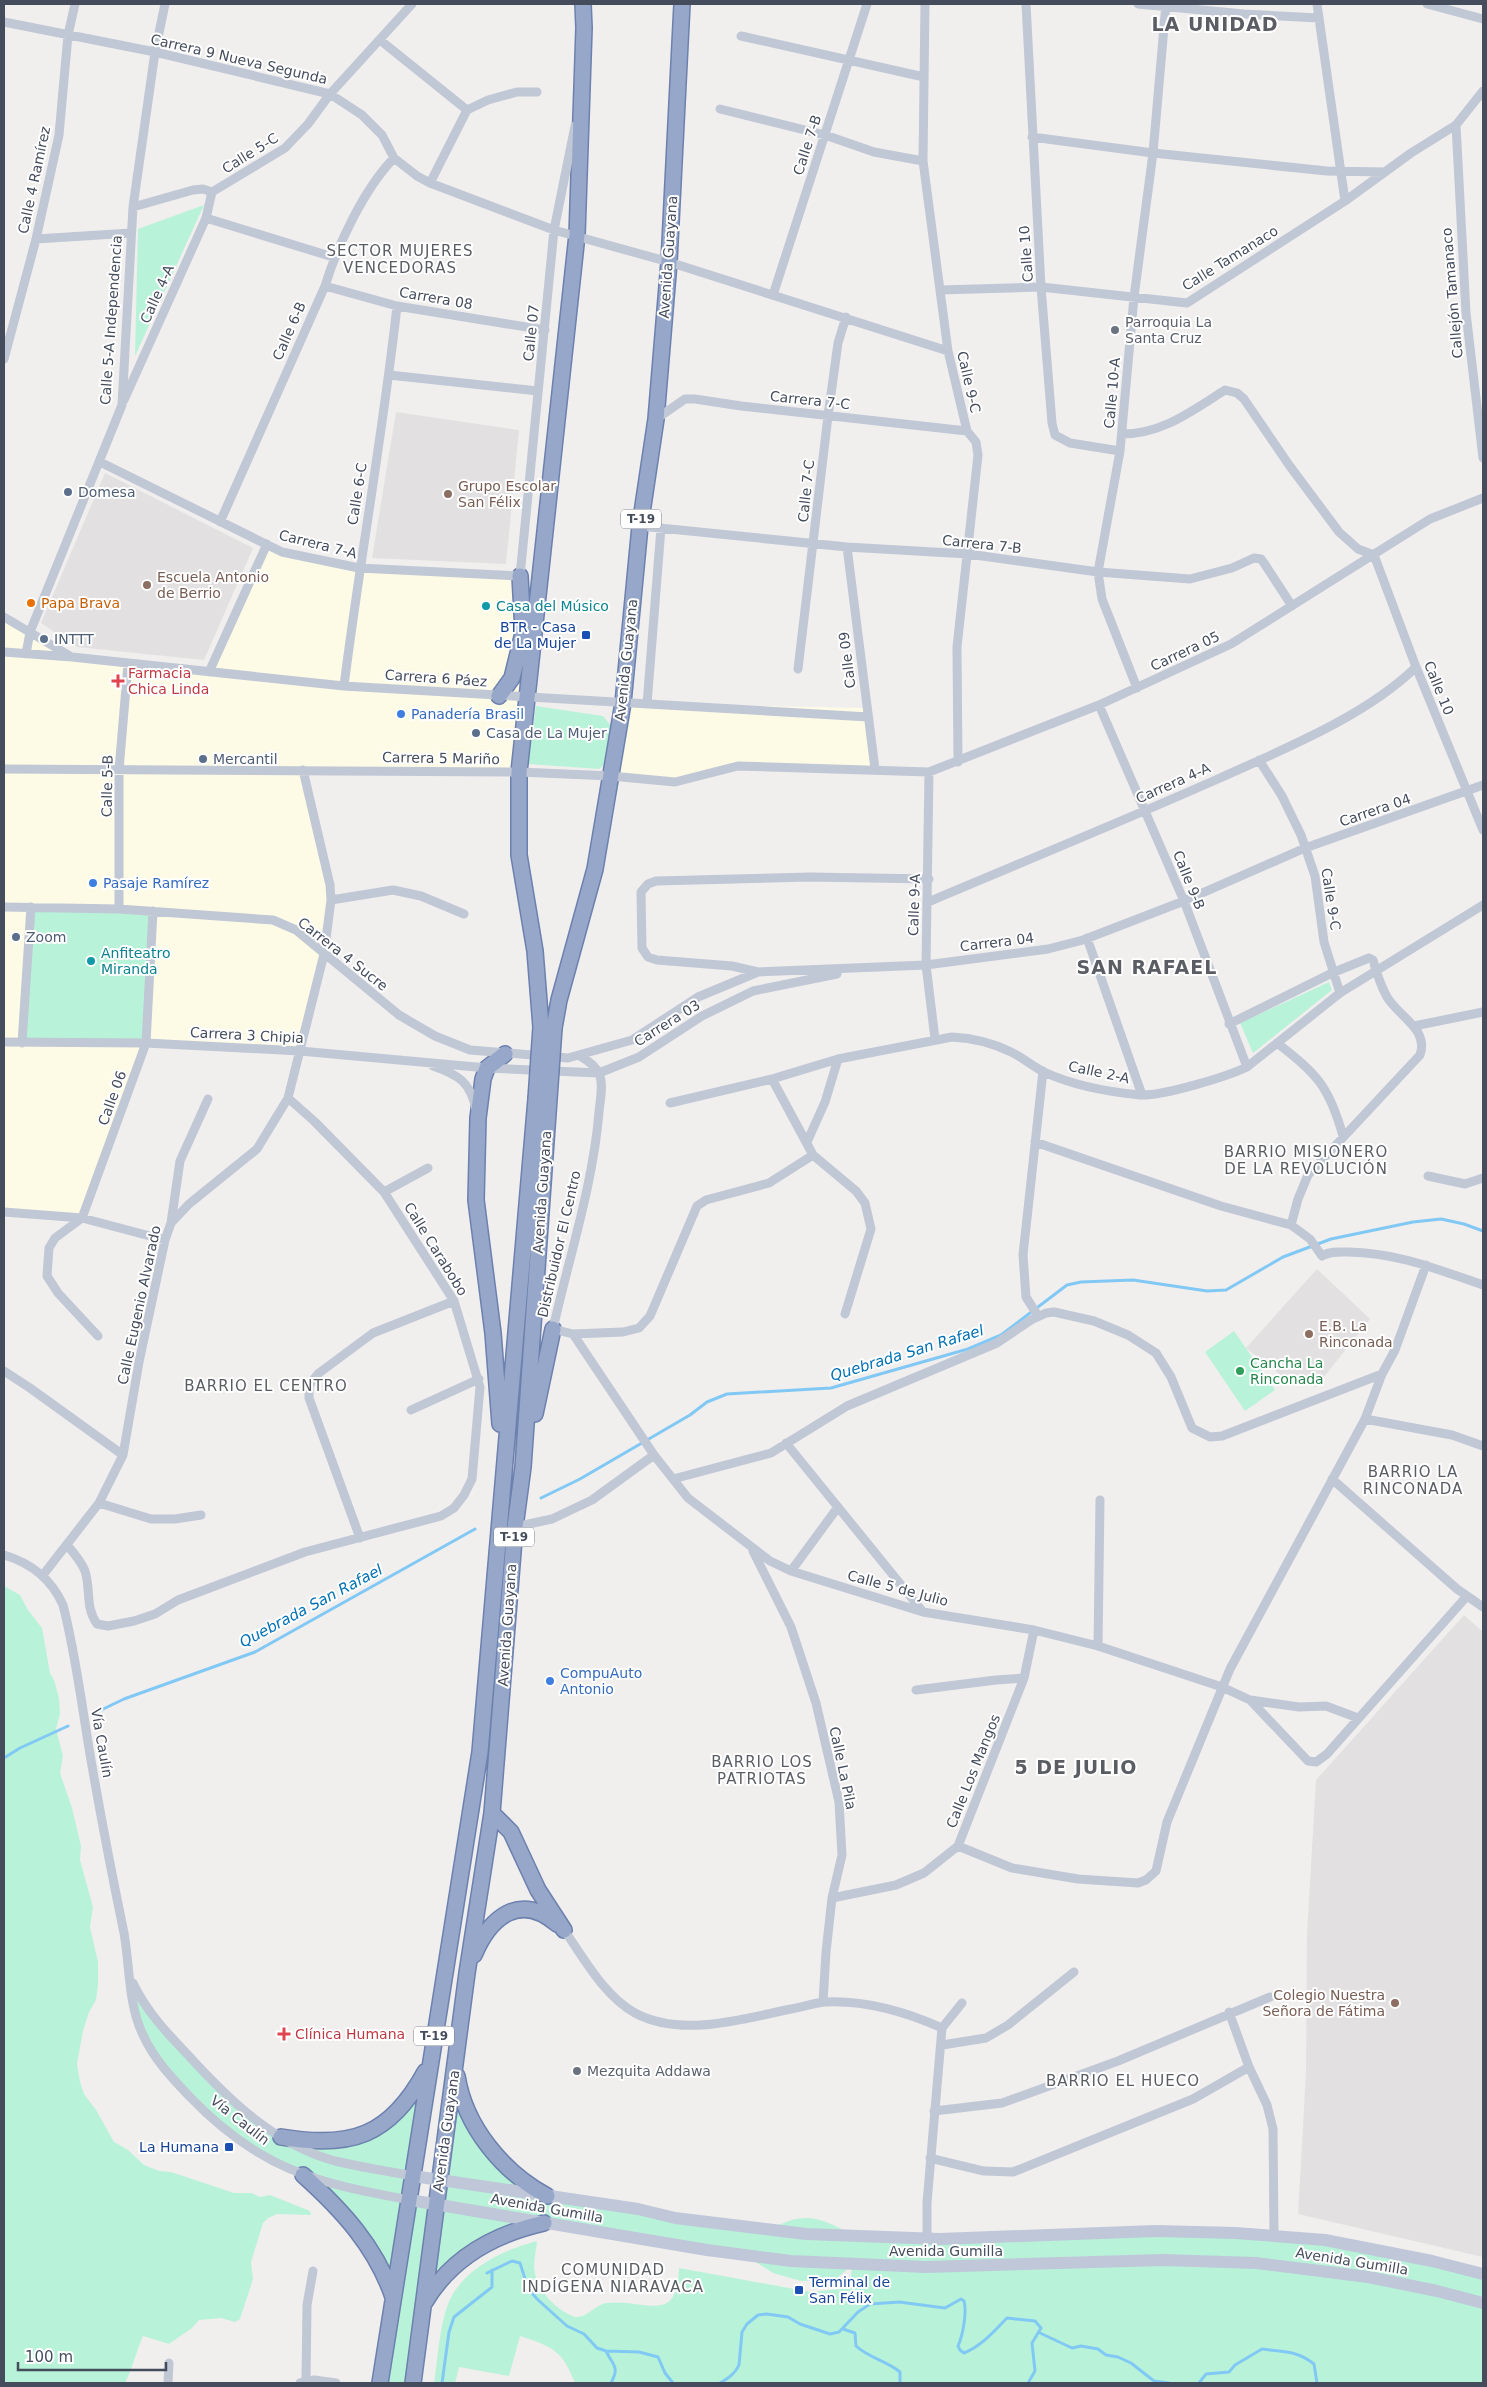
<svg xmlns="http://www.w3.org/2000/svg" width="1487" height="2387" font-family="'DejaVu Sans',sans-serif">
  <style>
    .commercial { fill: #fdfbe6 }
    .education { fill: #e2e0e0 }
    .green { fill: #b8f3d9 }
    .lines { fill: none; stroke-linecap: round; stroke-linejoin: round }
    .stream { stroke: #81c9f4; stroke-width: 3 }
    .trunk-casing { stroke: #6d81ae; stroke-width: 18 }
    .minor { stroke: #c0c7d5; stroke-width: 9 }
    .secondary { stroke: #bfc7d9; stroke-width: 12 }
    .trunk { stroke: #96a7c9; stroke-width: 15 }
    .trunk-bridge-casing { stroke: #6d81ae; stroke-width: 18; stroke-linecap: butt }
    .trunk-bridge { stroke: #96a7c9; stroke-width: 15 }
    .worship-dot { fill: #6b7280; stroke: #fff; stroke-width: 2 }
    .service-dot { fill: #5c6f8a; stroke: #fff; stroke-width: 2 }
    .education-dot { fill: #8d6e63; stroke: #fff; stroke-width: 2 }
    .food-dot { fill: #e8710a; stroke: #fff; stroke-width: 2 }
    .culture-dot { fill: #0f9aa8; stroke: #fff; stroke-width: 2 }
    .transit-dot { fill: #1a4fb4; stroke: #fff; stroke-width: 2 }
    .health-dot { fill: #e0444e; stroke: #fff; stroke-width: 2 }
    .shop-dot { fill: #3f7fe0; stroke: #fff; stroke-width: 2 }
    .leisure-dot { fill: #2e9e5b; stroke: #fff; stroke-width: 2 }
    .labels { text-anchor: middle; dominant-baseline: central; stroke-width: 4; stroke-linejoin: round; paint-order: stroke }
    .shield { fill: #fff; stroke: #7d828e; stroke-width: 1 }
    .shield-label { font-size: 12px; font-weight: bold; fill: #454d5d }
    .street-label { font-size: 14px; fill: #454d5d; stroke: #fff }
    .worship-label { font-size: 14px; fill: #5b616d; stroke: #fff; text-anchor: start }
    .education-label { font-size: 14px; fill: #785e54; stroke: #fff; text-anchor: start }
    .service-label { font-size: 14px; fill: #4e5e75; stroke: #fff; text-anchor: start }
    .food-label { font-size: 14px; fill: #c56008; stroke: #fff; text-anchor: start }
    .culture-label { font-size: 14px; fill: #0d838f; stroke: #fff; text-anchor: start }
    .transit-label { font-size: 14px; fill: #164399; stroke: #fff; text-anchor: end }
    .health-label { font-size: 14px; fill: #be3a42; stroke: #fff; text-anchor: start }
    .shop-label { font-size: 14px; fill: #366cbe; stroke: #fff; text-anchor: start }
    .leisure-label { font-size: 14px; fill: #27864d; stroke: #fff; text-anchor: start }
    .neighbourhood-label { font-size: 15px; letter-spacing: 1px; fill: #5a5d64; stroke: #fff }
    .water-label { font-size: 15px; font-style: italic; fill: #0071b5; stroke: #fff }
    .district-label { font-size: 19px; font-weight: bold; letter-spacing: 1px; fill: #5a5d64; stroke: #fff }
  </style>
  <rect width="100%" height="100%" fill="#f1eeee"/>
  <path class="commercial" d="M267,544L359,568L520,576L531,661L519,772L304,770L331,900L300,1051L146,1043L82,1218L4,1212V617L72,657L209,672Z
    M623,703L863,708L875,769L738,766L675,782L611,776Z"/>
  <path class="education" d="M396,412L519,430L506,564L372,558Z
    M105,473L253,548L204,660L77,647L41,623Z
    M1317,1269L1370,1319L1316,1387L1287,1380L1246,1348Z
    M1464,1615L1483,1632V2257L1298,2214L1306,2073L1307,1934L1316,1780Z"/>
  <path class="green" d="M204,205L135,356L138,229Z
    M536,706L603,716L612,727L607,763L599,769L528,764Z
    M34,911L150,914L143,1039L25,1040Z
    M1329,982L1332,990L1253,1053L1240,1023Z
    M1234,1331L1275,1390L1245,1411L1205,1352Z
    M4,1586L20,1595L28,1610L42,1628L50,1673L54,1680L59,1698L60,1714L56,1729L63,1756L60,1773L72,1808L81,1846L80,1860L93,1907L90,1927L98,1962V1985L96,2000L89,2012L83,2031L77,2064L80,2082L84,2094L96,2110L114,2142L128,2150L144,2165L159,2171L171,2172L234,2193H251L260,2197L270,2195L310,2211L311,2215L277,2214L268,2218L263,2223L251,2262L253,2279L240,2319L235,2322L221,2318L199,2320L192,2328L169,2344L143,2336C136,2352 133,2367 125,2383H4Z
    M130,1975L139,1997L210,2080L281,2137L373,2130L431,2062L410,2199L435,2204L455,2063L466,2107L531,2188L770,2230C805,2209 822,2218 856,2237L1274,2236L1483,2274V2383H575C562,2350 553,2347 520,2336L509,2376L459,2367L455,2383H434C438,2358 439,2328 448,2304C462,2269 503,2250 537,2241C536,2250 534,2260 534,2268C536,2289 556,2311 575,2317C587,2318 595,2305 606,2303C645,2298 677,2327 679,2268L811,2292L850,2288L852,2265L835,2280L801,2281L773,2273L746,2256L544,2223L507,2232L429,2294L413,2383H380L394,2299L352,2225L290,2170L204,2111L142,2034Z"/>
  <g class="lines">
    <path class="stream" d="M541,1498L580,1479L690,1415L707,1402L727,1394L831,1388L968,1349L1001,1335L1067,1285L1081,1282L1133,1280L1207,1291L1226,1290L1283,1257L1331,1239L1413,1222L1441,1219L1464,1224L1483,1231
      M95,1713L124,1699L255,1652L475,1529
      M4,1758L20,1748L68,1726
      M487,2273L512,2261L520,2263L528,2288L537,2299L567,2326L584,2334L597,2348L606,2351L639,2352L658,2357L665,2373L673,2383
      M843,2329L855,2333L856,2346C869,2358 887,2361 900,2372V2383
      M1040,2333L1072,2348L1081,2346L1098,2349L1106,2355L1118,2357L1131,2363L1154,2381L1169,2383
      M606,2351C613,2366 620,2366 611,2383
      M442,2383L449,2332L454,2317L492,2287V2270
      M720,2383C728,2378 735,2374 739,2365L742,2332L747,2324L758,2315L767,2314L788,2317L800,2324L830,2334L839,2332L858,2312L870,2304L899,2302L945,2308L961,2299L964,2301C967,2312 963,2335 958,2346L960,2350L964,2353C982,2346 994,2331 1007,2318L1035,2321L1041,2328L1032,2343L1035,2371L1028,2383
      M1199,2383L1206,2374L1229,2372L1235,2365L1262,2349C1282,2352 1297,2350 1314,2364L1317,2383"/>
    <g class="trunk-casing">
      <path id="trunk" d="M520,576L523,632
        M499,696L512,678L523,633L532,613
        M541,1027L535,951L519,855V772L577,235L584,28L583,4
        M554,1028L559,1000L595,869L623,703L640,526L656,419L669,262L682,4
        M535,1414L553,1329
        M500,1424L493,1333L476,1200L478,1118L483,1079L487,1068L505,1054
        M492,1813L511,1832L538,1890L564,1930
        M474,1955C490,1917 520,1892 557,1924
        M457,2076C465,2127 503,2172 547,2196
        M281,2137C351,2149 390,2136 425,2072
        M303,2175C342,2210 376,2247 393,2297
        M425,2302C451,2258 495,2234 544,2223
        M380,2383L480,1752L536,1099
        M413,2383L467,1973L492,1813L515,1527L523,1467L549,1099"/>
    </g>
    <path class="minor" d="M925,4L923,161L948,351L967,431L976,442L978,455L957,647L958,762
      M1026,4L1041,287L1052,423L1055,435L1070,443L1120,451
      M1138,4L1244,14L1319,18
      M1317,4L1345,201
      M1427,4L1483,19
      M4,22L155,52L330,94L362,115L382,135L394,158L417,176L430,183L554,230L669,262L948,351
      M741,36L924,77
      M380,40L467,110
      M720,109L825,135L874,152L923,161
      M1456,125L1466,313L1483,458
      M1032,137L1153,153L1327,171L1385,172
      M430,183L467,110L488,100L517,92H537
      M133,207L193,190L203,189L212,192L285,148L308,124L330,94L412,4
      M206,218L333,257
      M36,239L131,233
      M325,286L397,306L545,330
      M940,290L1041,287L1187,303L1345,201L1411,153L1456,125L1483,91
      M773,295L867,4
      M4,359L36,239L59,135L68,35L75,4
      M389,375L538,391
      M124,400L206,218L212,192
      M656,419L685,399H695L741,406L967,431
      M1122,434C1162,434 1192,411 1225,390L1237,393L1244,399L1289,465L1339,532L1358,549L1374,555L1416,667L1483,830
      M100,462L282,552L359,568L520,576L554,230L575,126
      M220,522L325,286C338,244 364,189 394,158
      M640,526L847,547L968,554L1098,572L1190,579L1232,568L1254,558L1261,559L1264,563L1292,606
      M847,547L875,769
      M4,617L70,656
      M4,652L72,657L344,686L868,717
      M26,654L30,632L122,405L133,207L155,52L165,4
      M798,669L828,416L838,343L846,317
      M209,672L267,544
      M344,686C360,559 383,433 397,306
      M1137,688L1102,599L1098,572L1120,451L1134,297L1153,153L1166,4
      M647,704L661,528
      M1099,705L1184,901L1247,1067
      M1259,760L1282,796L1301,835L1315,876L1324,942L1340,993
      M4,769L519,772L611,776L675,782L738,766L929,772L1099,705L1231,644L1430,519L1483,498
      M929,772L926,965L935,1039
      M331,900L393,890L421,896L464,914
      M928,902C1025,861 1123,821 1220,778C1284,749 1366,716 1416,667
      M4,907L119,909L273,920L296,930L399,1015L435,1036L470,1050L568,1058L632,1040L698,997L758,972L926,965L1048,949L1083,940L1184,901L1305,848L1483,785
      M119,909V770L128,664
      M1087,938L1142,1095
      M758,972L732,966L657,960L648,957L642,948L641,892L648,884L656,881L810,877L929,879
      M1229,1024L1332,973L1369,958L1373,960C1376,971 1381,986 1387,997C1399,1017 1429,1029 1420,1055L1308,1175L1298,1199L1291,1225
      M1414,1026L1483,1012
      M4,1042L146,1043L300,1051L487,1068L599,1073L639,1057L702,1016L753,991L837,974
      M22,1043L31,907
      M1277,1043C1317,1074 1329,1086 1343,1136
      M580,1056C587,1060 596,1066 599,1074C604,1084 600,1100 599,1112C593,1185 569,1257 553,1329L573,1334L654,1455L688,1498L770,1561L791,1571L923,1612L1034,1630L1098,1646L1222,1687L1250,1700L1308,1761L1316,1762L1327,1754L1467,1596
      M433,1066C459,1075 470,1082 476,1109
      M772,1079L813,1155L856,1191L865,1203L871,1229L845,1314
      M670,1103L772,1079L838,1059L952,1037C972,1038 993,1043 1011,1052C1022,1057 1032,1066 1044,1072C1072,1085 1109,1092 1140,1095C1163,1096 1226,1077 1247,1067L1340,993L1483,905
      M807,1142L825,1102L838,1059
      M1035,1142L1221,1206L1291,1225L1310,1239L1322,1256C1330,1251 1339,1252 1348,1252C1399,1253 1436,1269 1483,1285
      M1428,1176L1465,1184L1483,1178
      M384,1192L428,1168
      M4,1212L82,1218L165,1240
      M171,1223L180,1161L208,1099
      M1038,1316L1026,1297L1023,1255L1043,1071
      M573,1334L623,1332L639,1328L650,1316L697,1206L706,1200L769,1183L813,1155
      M98,1336L58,1293L47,1276L49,1248L55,1238L82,1218L146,1043L153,911
      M4,1371L30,1388L123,1455
      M411,1410L479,1379
      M1365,1419L1452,1435L1483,1446
      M786,1443L923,1612
      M673,1479L771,1453L847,1406L997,1343L1031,1320L1046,1313L1054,1312L1094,1321L1128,1335L1156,1353L1171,1377L1192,1428L1210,1437L1222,1436L1382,1374
      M1332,1479L1457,1589L1483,1607
      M99,1503L151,1519H175L201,1515
      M515,1527L552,1519L592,1500L654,1455
      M360,1538L309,1398V1385L319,1373L373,1333L454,1301
      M67,1545C74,1553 81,1561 85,1571C91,1590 85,1607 97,1624L108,1626L134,1621L155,1614L178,1600L305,1552L441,1516L454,1508L464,1495L472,1479L480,1387L454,1301L384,1192L314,1121L288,1098
      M753,1551L791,1627L816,1703L839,1802L842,1855L832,1898L826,1952L823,2002
      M4,1555C31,1563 51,1578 63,1605C76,1655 82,1708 91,1760C101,1818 112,1875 124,1933C130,1967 128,2004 143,2035C154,2059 171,2077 189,2096C258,2168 314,2183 410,2200
      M791,1571L838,1507
      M43,1575L99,1503L123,1455L139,1362L165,1240L171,1223L189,1204L257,1149L288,1098L324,954L331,900L330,885L303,770
      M1098,1646L1100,1500
      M916,1690L996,1680L1024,1678
      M1250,1700L1299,1707L1326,1706L1358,1718
      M958,1846L1012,1868L1078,1879L1138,1883L1146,1880L1156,1871L1167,1822L1230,1669L1365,1419L1382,1374L1395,1350L1426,1265
      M832,1898L896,1885L924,1873L958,1846L1024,1678L1034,1630
      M564,1930C584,1958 604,1996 635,2013C682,2038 742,2019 791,2009C802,2007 814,2003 825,2002C865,2000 906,2012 942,2028
      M133,1983C146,2011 167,2033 188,2055C229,2100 274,2144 335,2161C360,2167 387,2171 413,2176
      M1229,2012L1249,2067L1267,2105L1273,2129L1274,2236
      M942,2045L986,2038L1008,2025L1074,1972
      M934,2111L1002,2103L1118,2061L1270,1997
      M930,2158L984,2171L1013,2172L1193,2099L1249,2067
      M927,2238V2203L942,2028L962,2003
      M306,2381L307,2305L313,2271
      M168,2383L169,2363
      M300,2383L314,2380L336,2383"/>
    <path class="secondary" d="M413,2176L638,2209L675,2218L806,2234L940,2239L1155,2231L1236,2233L1325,2240L1432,2261L1483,2274
      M410,2200L707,2250L791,2261L926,2267L1163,2260L1256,2263L1368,2277L1437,2291L1483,2303"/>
    <use href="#trunk" class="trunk"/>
    <g class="trunk-bridge-casing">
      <path id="trunk-bridge" d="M536,1099L541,1027
        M549,1099L554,1028"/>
    </g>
    <use href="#trunk-bridge" class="trunk-bridge"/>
  </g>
  <g class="worship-dot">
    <circle cx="1115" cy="330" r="5"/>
    <circle cx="577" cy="2071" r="5"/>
  </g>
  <g class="service-dot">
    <circle cx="68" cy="492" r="5"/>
    <circle cx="44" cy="639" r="5"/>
    <circle cx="476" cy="733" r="5"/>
    <circle cx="203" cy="759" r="5"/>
    <circle cx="16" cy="937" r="5"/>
  </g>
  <g class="education-dot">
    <circle cx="448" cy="494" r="5"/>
    <circle cx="147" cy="585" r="5"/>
    <circle cx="1309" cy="1334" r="5"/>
    <circle cx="1395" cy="2003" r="5"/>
  </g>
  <circle class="food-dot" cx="31" cy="603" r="5"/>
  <g class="culture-dot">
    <circle cx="486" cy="606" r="5"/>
    <circle cx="91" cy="961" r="5"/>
  </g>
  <g class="transit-dot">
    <rect x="581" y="630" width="10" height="10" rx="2.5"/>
    <rect x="224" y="2142" width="10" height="10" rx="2.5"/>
    <rect x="794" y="2285" width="10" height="10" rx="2.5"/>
  </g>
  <g class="health-dot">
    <path d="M115.5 673.5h5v5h5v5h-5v5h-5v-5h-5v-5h5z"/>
    <path d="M281.5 2026.5h5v5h5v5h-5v5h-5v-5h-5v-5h5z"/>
  </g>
  <g class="shop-dot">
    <circle cx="401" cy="714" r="5"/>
    <circle cx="93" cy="883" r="5"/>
    <circle cx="550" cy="1681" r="5"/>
  </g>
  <circle class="leisure-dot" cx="1240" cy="1371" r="5"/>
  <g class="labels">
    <g class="shield">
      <rect x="621" y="509.5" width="40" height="19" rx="4"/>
      <rect x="494" y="1527.5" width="40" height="19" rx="4"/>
      <rect x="414" y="2026.5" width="40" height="19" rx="4"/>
    </g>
    <g class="shield-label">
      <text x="641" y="519">T-19</text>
      <text x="514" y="1537">T-19</text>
      <text x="434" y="2036">T-19</text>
    </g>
    <g class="street-label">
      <text transform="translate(239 59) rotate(13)">Carrera 9 Nueva Segunda</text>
      <text transform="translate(807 145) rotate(-72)">Calle 7-B</text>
      <text transform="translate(250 153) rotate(-32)">Calle 5-C</text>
      <text transform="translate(34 180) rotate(-78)">Calle 4 Ramírez</text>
      <text transform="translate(1026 254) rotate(-94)">Calle 10</text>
      <text transform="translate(668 257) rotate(-86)">Avenida Guayana</text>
      <text transform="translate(1230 258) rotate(-32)">Calle Tamanaco</text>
      <text transform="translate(1452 293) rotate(-95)">Callejón Tamanaco</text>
      <text transform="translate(157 294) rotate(-66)">Calle 4-A</text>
      <text transform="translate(436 298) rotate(10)">Carrera 08</text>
      <text transform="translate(111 320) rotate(-86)">Calle 5-A Independencia</text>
      <text transform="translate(289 331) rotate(-66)">Calle 6-B</text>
      <text transform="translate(531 333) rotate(-84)">Calle 07</text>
      <text transform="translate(969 382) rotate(77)">Calle 9-C</text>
      <text transform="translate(1112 393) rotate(-85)">Calle 10-A</text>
      <text transform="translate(810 400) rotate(6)">Carrera 7-C</text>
      <text transform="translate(806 491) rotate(-84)">Calle 7-C</text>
      <text transform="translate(357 494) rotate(-81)">Calle 6-C</text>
      <text transform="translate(318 544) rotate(14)">Carrera 7-A</text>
      <text transform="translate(982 544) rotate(6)">Carrera 7-B</text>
      <text transform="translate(1185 651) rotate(-25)">Carrera 05</text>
      <text transform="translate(626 660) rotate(-84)">Avenida Guayana</text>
      <text transform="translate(847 660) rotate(-97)">Calle 09</text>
      <text transform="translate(436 678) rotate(4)">Carrera 6 Páez</text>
      <text transform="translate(1439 688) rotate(68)">Calle 10</text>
      <text transform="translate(441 758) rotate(1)">Carrera 5 Mariño</text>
      <text transform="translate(1173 783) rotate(-24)">Carrera 4-A</text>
      <text transform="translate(107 786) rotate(-89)">Calle 5-B</text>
      <text transform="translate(1375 810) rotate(-19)">Carrera 04</text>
      <text transform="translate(1189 880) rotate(68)">Calle 9-B</text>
      <text transform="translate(1331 899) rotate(81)">Calle 9-C</text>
      <text transform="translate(914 905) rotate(-88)">Calle 9-A</text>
      <text transform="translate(997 942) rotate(-7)">Carrera 04</text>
      <text transform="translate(343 954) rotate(38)">Carrera 4 Sucre</text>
      <text transform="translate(667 1023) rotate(-32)">Carrera 03</text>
      <text transform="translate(247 1035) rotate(3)">Carrera 3 Chipia</text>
      <text transform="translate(1099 1072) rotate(12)">Calle 2-A</text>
      <text transform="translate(112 1098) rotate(-70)">Calle 06</text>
      <text transform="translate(542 1192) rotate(-86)">Avenida Guayana</text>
      <text transform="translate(559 1244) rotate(-77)">Distribuidor El Centro</text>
      <text transform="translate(436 1249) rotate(58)">Calle Carabobo</text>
      <text transform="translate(139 1305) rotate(-78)">Calle Eugenio Alvarado</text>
      <text transform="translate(898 1588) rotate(15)">Calle 5 de Julio</text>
      <text transform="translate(507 1625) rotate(-86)">Avenida Guayana</text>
      <text transform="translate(102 1743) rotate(80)">Vía Caulín</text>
      <text transform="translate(843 1768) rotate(78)">Calle La Pila</text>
      <text transform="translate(973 1771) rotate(-68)">Calle Los Mangos</text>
      <text transform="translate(240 2120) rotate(38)">Vía Caulín</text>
      <text transform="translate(446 2131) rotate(-82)">Avenida Guayana</text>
      <text transform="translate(547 2208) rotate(10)">Avenida Gumilla</text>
      <text x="946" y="2251">Avenida Gumilla</text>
      <text transform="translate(1352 2261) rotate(9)">Avenida Gumilla</text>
    </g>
    <g class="worship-label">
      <text x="1125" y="322">Parroquia La<tspan x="1125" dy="16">Santa Cruz</tspan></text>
      <text x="587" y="2071">Mezquita Addawa</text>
    </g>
    <g class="education-label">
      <text x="458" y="486">Grupo Escolar<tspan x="458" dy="16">San Félix</tspan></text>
      <text x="157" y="577">Escuela Antonio<tspan x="157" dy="16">de Berrio</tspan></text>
      <text x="1319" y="1326">E.B. La<tspan x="1319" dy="16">Rinconada</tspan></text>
      <text x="1385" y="1995" text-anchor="end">Colegio Nuestra<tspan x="1385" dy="16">Señora de Fátima</tspan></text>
    </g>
    <g class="service-label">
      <text x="78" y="492">Domesa</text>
      <text x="54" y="639">INTTT</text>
      <text x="486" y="733">Casa de La Mujer</text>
      <text x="213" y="759">Mercantil</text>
      <text x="26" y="937">Zoom</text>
    </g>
    <g class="food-label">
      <text x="41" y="603">Papa Brava</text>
    </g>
    <g class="culture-label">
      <text x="496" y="606">Casa del Músico</text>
      <text x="101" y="953">Anfiteatro<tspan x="101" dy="16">Miranda</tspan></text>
    </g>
    <g class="transit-label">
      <text x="576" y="627">BTR - Casa<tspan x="576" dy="16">de La Mujer</tspan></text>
      <text x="219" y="2147">La Humana</text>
      <text x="809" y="2282" text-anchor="start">Terminal de<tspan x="809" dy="16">San Félix</tspan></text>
    </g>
    <g class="health-label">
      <text x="128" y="673">Farmacia<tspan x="128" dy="16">Chica Linda</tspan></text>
      <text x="295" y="2034">Clínica Humana</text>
    </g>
    <g class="shop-label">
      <text x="411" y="714">Panadería Brasil</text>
      <text x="103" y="883">Pasaje Ramírez</text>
      <text x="560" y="1673">CompuAuto<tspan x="560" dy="16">Antonio</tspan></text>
    </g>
    <g class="leisure-label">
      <text x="1250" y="1363">Cancha La<tspan x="1250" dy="16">Rinconada</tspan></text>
    </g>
    <g class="neighbourhood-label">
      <text x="400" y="251">SECTOR MUJERES<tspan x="400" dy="17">VENCEDORAS</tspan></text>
      <text x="1306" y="1152">BARRIO MISIONERO<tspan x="1306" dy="17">DE LA REVOLUCIÓN</tspan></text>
      <text x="266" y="1386">BARRIO EL CENTRO</text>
      <text x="1413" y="1472">BARRIO LA<tspan x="1413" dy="17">RINCONADA</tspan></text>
      <text x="762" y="1762">BARRIO LOS<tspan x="762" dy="17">PATRIOTAS</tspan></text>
      <text x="1123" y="2081">BARRIO EL HUECO</text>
      <text x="613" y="2270">COMUNIDAD<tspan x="613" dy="17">INDÍGENA NIARAVACA</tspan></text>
    </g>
    <g class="water-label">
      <text transform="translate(907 1353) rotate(-17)">Quebrada San Rafael</text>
      <text transform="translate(311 1606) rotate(-28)">Quebrada San Rafael</text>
    </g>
    <g class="district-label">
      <text x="1215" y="24">LA UNIDAD</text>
      <text x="1147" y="967">SAN RAFAEL</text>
      <text x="1076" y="1767">5 DE JULIO</text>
    </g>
  </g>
  <rect width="1487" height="2387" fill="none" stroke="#454d5d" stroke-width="10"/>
  <path d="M18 2362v8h148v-8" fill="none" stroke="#454d5d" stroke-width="2.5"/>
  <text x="25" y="2362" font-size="15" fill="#454d5d" stroke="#ffffff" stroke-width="4" paint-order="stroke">100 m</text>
</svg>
